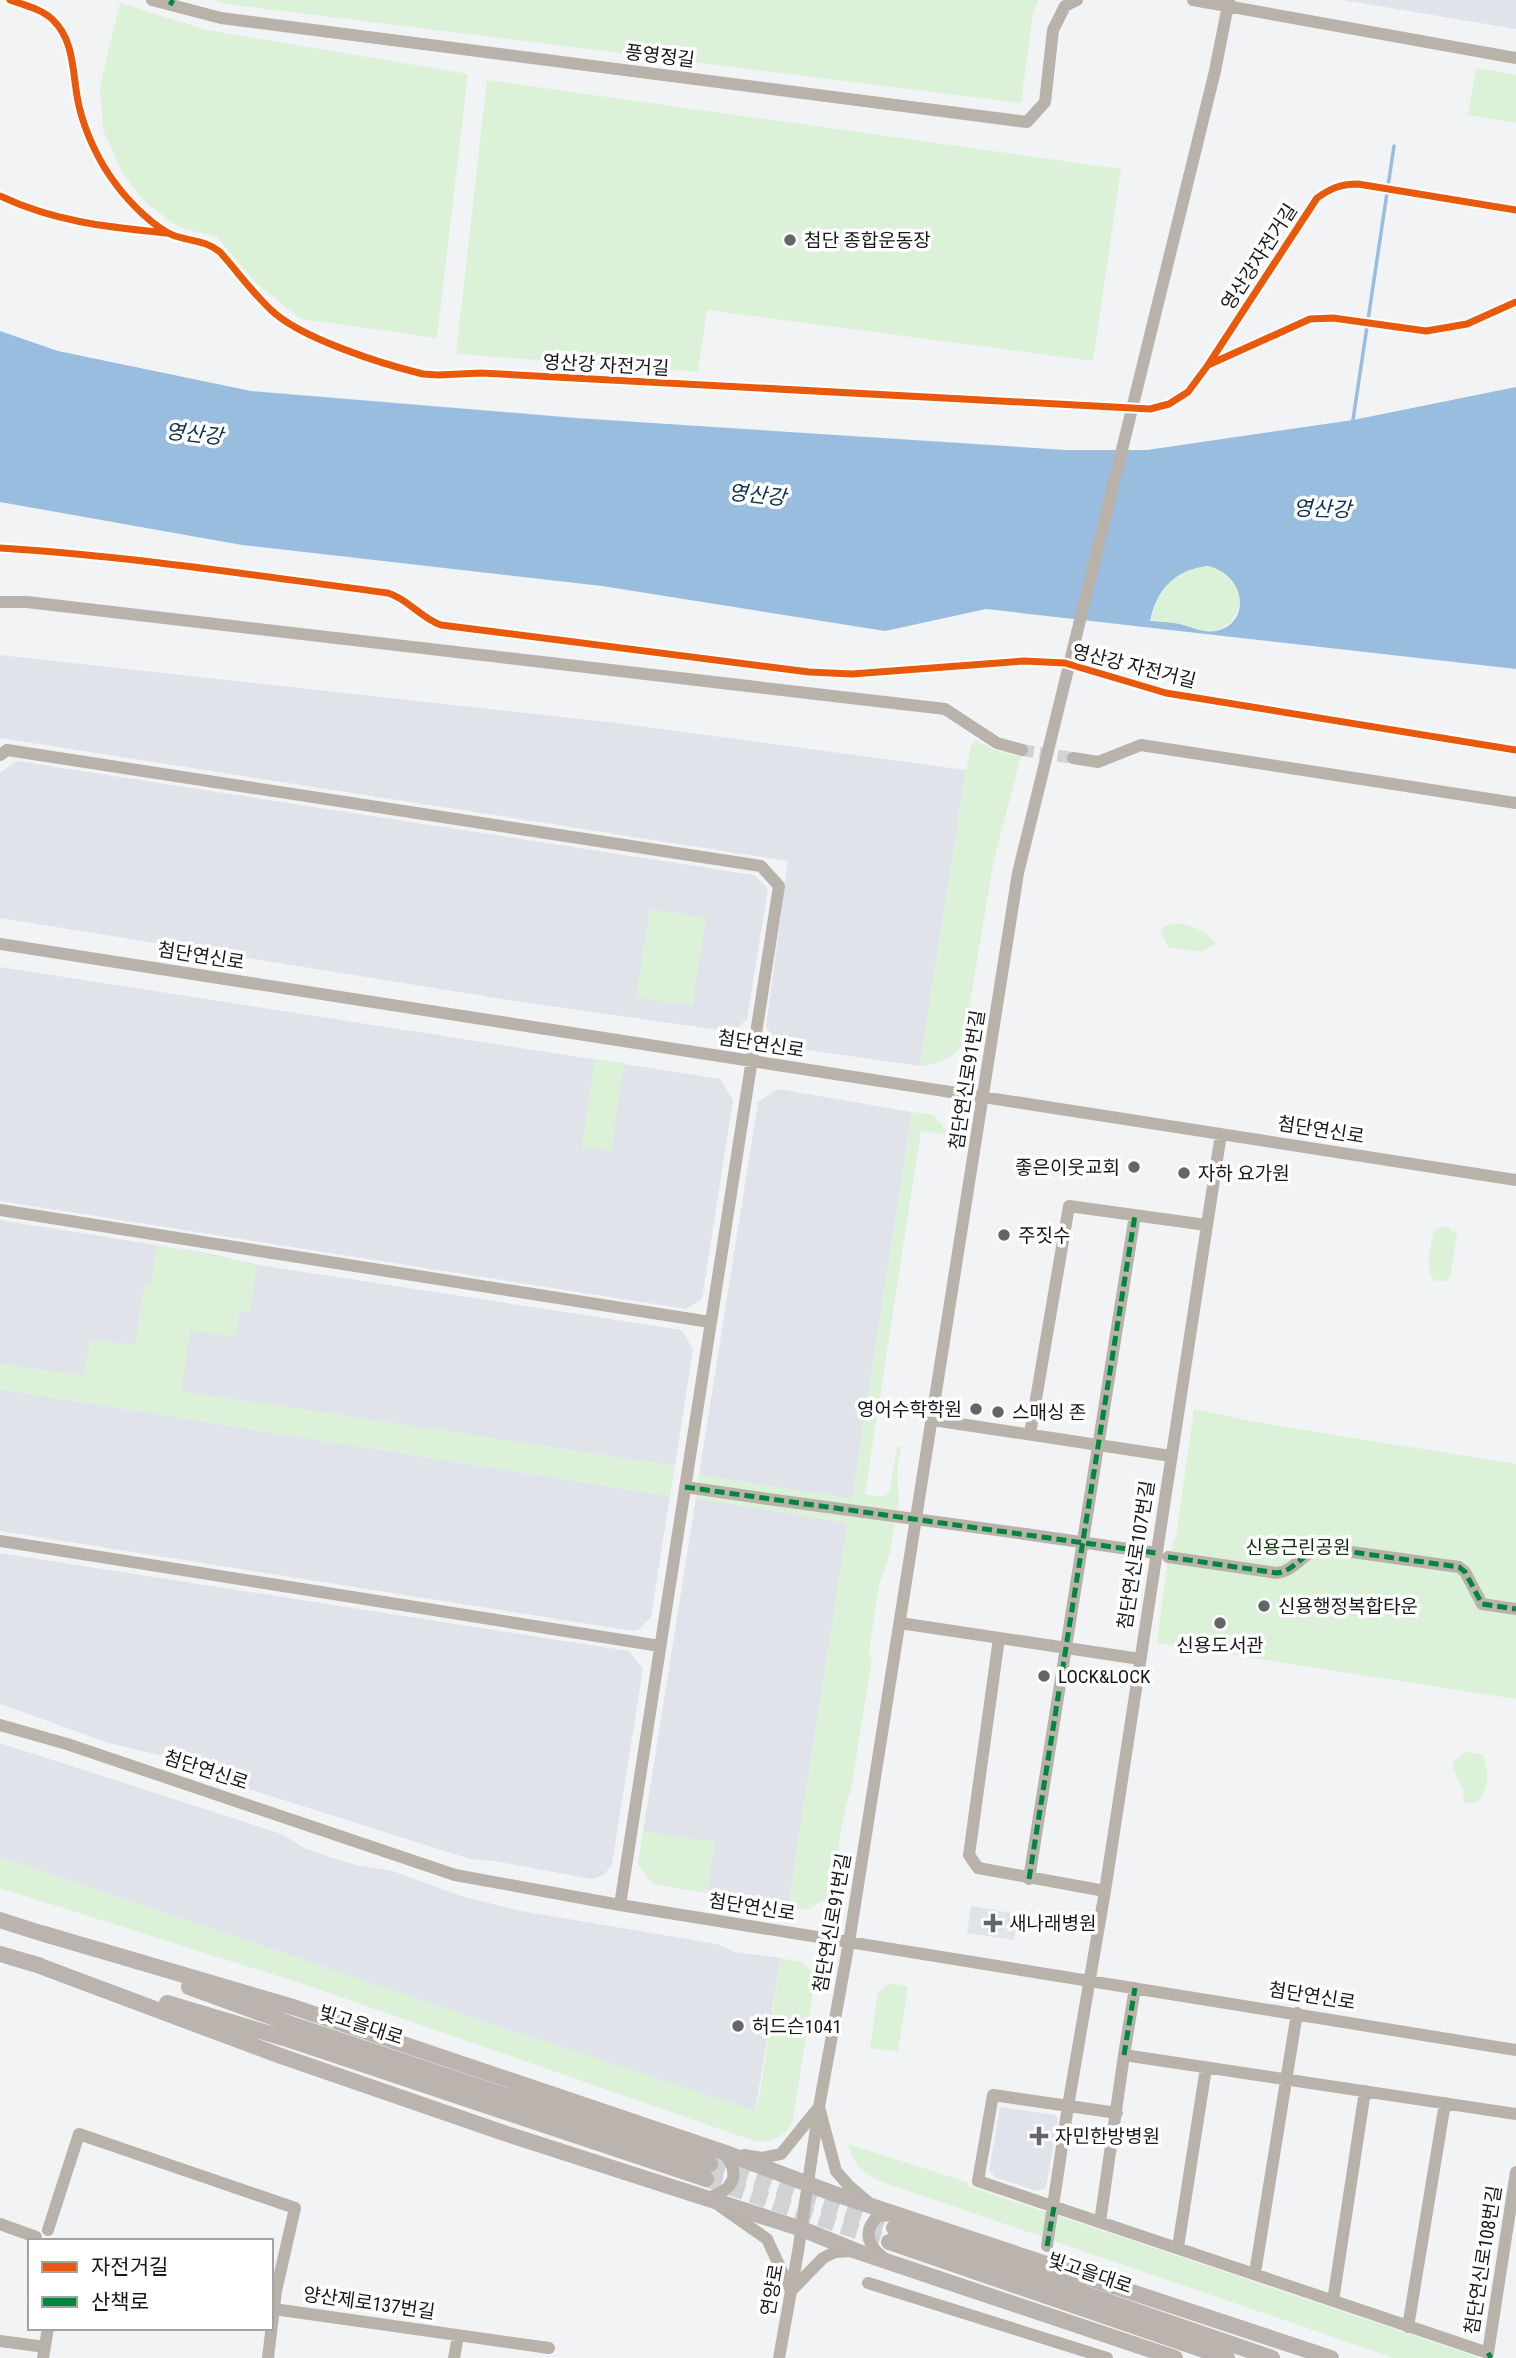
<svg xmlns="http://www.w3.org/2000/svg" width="1516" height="2358" font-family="'Roboto Condensed','Noto Sans KR',sans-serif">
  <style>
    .built { fill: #e0e4ea }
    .green { fill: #dbf2d8 }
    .water { fill: #99bddf; fill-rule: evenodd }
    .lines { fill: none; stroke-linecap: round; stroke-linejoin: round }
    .stream { stroke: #99bddf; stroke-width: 3.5 }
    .minor-tunnel { stroke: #d0d2d4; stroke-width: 12; stroke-dasharray: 12 6; stroke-linecap: butt }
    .major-tunnel { stroke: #d0d2d4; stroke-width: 16; stroke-dasharray: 16 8; stroke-linecap: butt }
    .minor { stroke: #b8b2ab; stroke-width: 12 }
    .major { stroke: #bab3ae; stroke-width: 16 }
    .minor-bridge { stroke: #b8b2ab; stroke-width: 12 }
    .quiet { stroke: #00873e; stroke-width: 5; stroke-dasharray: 10 5; stroke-linecap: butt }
    .cycleway-casing { stroke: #fff; stroke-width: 11 }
    .cycleway { stroke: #e8590c; stroke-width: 7 }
    .poi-dot { fill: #636566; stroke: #fff; stroke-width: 2.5 }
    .labels { text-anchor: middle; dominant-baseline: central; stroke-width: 7; stroke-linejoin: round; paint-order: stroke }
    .street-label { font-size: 19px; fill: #171819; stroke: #fff }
    .poi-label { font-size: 19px; fill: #171819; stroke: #fff; text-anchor: start }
    .park-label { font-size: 19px; fill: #093801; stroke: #fff }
    .water-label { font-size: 21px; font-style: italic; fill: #0b3252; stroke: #fff }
  </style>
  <rect width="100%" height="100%" fill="#f1f3f5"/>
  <path class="built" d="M1343,0H1516V29Z
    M0,655L617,723L966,770L920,1066L779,1046L766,1027L788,861L0,738Z
    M17,761L754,875L768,889L747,1019L733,1032L515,1001L0,918V773Z
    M0,967L720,1079L733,1100L702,1299L686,1309L0,1201Z
    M778,1089L912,1112L852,1499L699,1475L758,1102Z
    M0,1220L212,1254L252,1264L682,1330L693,1350L675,1466L0,1364Z
    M0,1389L670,1496L651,1617L638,1630L633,1631L0,1531Z
    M696,1498L848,1523L788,1907L653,1884L638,1864Z
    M0,1553L629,1651L643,1669L612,1864L604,1875L591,1879L494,1861L470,1859L239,1786L159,1755L109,1743L0,1704Z
    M0,1743L282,1834L306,1849L336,1859L356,1865L393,1871L461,1896L521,1911L717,1944L735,1952L781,1958L755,2111L485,2022L0,1857Z
    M971,1906L1018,1914L1014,1940L967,1933Z
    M1000,2107L1055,2115L1058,2119L1046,2188L1036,2191L995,2177L989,2170Z"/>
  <path class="green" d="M213,0H1038L1033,12L1021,103L226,4Z
    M120,3L207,30L468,74L437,338L301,319L256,283L216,236L180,228L147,204L122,172L103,130L100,86Z
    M1476,68L1516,75V123L1468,115Z
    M487,80L1121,169L1093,361L707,310L698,372L456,354Z
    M1207,566C1246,573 1252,620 1213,632L1150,621C1159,589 1174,571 1207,566Z
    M976,740L994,750L1021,757L994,859L963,1045C950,1059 939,1064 920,1066L966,770L971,746Z
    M650,909L706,918L692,1006L636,997Z
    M1181,923C1195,927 1208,932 1216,944L1202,952L1168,947L1161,932L1164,926Z
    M595,1059L624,1063L611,1151L582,1147Z
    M912,1112L934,1115L949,1135L921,1131L865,1494L883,1497L890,1491L897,1446L901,1447L897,1474L899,1501L890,1553L879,1586L869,1652L872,1660L851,1790L846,1805L829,1897L807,1910L788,1907L848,1523L696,1498L699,1475L852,1499Z
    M1446,1226L1457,1234L1450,1277L1446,1281H1435C1423,1269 1431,1249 1433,1233L1435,1229Z
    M157,1245L257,1264L250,1313L240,1311L236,1337L190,1330L181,1391L675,1466L670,1496L0,1389V1364L84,1376L90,1339L135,1345L145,1283H151Z
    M1194,1409L1255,1422L1516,1464V1699L1157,1643L1168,1557L1176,1536Z
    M1465,1752L1483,1754C1489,1773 1490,1785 1478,1801L1463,1804C1466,1782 1454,1782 1453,1762Z
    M643,1831L715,1842L707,1893L653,1884L638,1864Z
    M0,1857L485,2022L755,2111L759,2098L781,1958L801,1962L813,1972L814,1987L792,2124C780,2140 770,2143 751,2140L312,1987L0,1888Z
    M890,1983L908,1986L898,2052L870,2048L878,1992Z
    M848,2144L967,2182L968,2186L1048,2213L1043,2237L882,2182C862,2172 854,2166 848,2144Z
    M1058,2216L1478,2357L1480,2358H1394L1054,2241Z"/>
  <path class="water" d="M0,331L58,351L251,391L576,418L1066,450H1147L1353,420L1516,387V669L986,609L885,631L602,586L242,545L0,502ZM1207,566C1246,573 1252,624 1216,631C1204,633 1194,628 1183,625C1173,622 1162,622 1150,621C1157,589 1175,570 1207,566Z"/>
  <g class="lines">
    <path class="stream" d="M1353,420L1394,146"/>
    <path class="minor-tunnel" d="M1022,750L1073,758"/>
    <path class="major-tunnel" d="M710,2164L894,2228
      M706,2179L889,2242"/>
    <path class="minor" d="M152,0L221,18L1027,122L1045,102L1053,30L1065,6L1077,0
      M1193,0L1516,58
      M0,602H27L945,709L997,743L1022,750
      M0,755L7,750L761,866L779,886L620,1905
      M1073,758L1098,762L1141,745L1516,803
      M0,944L1516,1180
      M0,1210L710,1322
      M933,1420L1171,1456
      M1030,1434L1069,1206L1206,1225
      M685,1487L768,1499
      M1025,1534L1156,1553
      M0,1541L660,1646
      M1168,1557L1277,1573C1295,1571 1305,1550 1323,1548L1459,1567L1465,1572L1482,1604L1516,1609
      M900,1623L1140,1659
      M999,1638L969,1855L978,1868L1105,1891
      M0,1725L67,1744L455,1875L620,1905L1516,2050
      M1029,1879L1135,1215
      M1124,2055L1135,1988
      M1117,2113L993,2095L978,2181L1488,2353
      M744,2155L762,2158L781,2154L819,2107L836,2171L848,2185L868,2202
      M708,2198C733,2190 742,2175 724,2153
      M720,2206L767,2239L791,2291L823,2258L835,2252L853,2251
      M1100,2222L1124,2055L1516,2114
      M0,2224L36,2237
      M48,2230L79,2134L295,2208L276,2291L268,2358
      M1047,2246L1068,2106L1105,1891L1221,1134
      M1178,2247L1206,2068
      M885,2259C869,2247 861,2232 878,2216L894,2215
      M1255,2273L1297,2013
      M868,2283L1107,2358
      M1333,2301L1365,2091
      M274,2309L549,2348
      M1408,2327L1445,2103
      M0,2341L45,2347
      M1488,2353L1516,2172
      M43,2358L48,2328
      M454,2358L458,2336
      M779,2358L798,2252L819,2107L849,1942L1018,873L1215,71L1229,0"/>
    <path class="major" d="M0,1920L50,1936
      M41,1933L293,2007L723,2152L832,2193L1331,2358
      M0,1954L41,1966
      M32,1963L278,2055L504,2133L802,2229L856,2251L1175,2358
      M189,1987L288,2023L710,2164
      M167,2003L284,2038L706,2179
      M894,2228L1272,2358
      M889,2242L1227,2358"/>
    <path class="minor-bridge" d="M768,1499L1025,1534"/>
    <path class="quiet" d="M170,5L173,0
      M685,1487L1156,1553
      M1168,1557L1277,1573C1295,1571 1305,1550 1323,1548L1459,1567L1465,1572L1482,1604L1516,1609
      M1029,1879L1135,1215
      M1124,2055L1135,1988
      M1047,2246L1054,2207
      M1488,2353L1491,2358"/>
    <g class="cycleway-casing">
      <path id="cycleway" d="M10,0C24,5 42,9 53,20C76,42 72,77 79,106C85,132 99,162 115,183C128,201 155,229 175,236C191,241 207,241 220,252C237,271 252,292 270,309C299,338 382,364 423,374L438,375L481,373L1150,409L1169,404L1188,392L1208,365L1310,319L1333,318L1426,331L1467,324L1516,302
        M0,196C55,222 107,227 166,233
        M1208,365L1317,198C1331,188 1341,184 1358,184L1516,210
        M0,548C130,556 259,576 388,593C408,599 421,618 441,625L809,672L852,674L1024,661L1065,663L1166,693L1516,750"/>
    </g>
    <use href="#cycleway" class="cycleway"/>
  </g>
  <g class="poi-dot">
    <circle cx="790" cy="240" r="7"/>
    <circle cx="1134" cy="1167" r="7"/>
    <circle cx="1184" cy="1173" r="7"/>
    <circle cx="1004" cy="1235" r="7"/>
    <circle cx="976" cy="1409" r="7"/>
    <circle cx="998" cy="1412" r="7"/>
    <circle cx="1264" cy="1606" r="7"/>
    <circle cx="1220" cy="1623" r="7"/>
    <circle cx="1044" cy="1676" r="7"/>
    <path d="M989.5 1912.5h7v7h7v7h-7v7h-7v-7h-7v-7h7z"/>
    <circle cx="738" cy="2026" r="7"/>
    <path d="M1035.5 2125.5h7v7h7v7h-7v7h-7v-7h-7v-7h7z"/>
  </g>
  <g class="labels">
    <g class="street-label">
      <text transform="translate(660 56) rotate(7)">풍영정길</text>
      <text transform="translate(1259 257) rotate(-57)">영산강자전거길</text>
      <text transform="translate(606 365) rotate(3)">영산강 자전거길</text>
      <text transform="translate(1134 666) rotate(14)">영산강 자전거길</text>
      <text transform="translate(201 956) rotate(9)">첨단연신로</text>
      <text transform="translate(761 1044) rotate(9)">첨단연신로</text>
      <text transform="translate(967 1080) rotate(-81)">첨단연신로91번길</text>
      <text transform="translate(1321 1130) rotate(9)">첨단연신로</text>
      <text transform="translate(1136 1555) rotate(-81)">첨단연신로107번길</text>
      <text transform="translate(206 1770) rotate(18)">첨단연신로</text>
      <text transform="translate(752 1907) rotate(9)">첨단연신로</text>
      <text transform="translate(832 1923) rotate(-80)">첨단연신로91번길</text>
      <text transform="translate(1312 1996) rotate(9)">첨단연신로</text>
      <text transform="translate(361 2025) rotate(18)">빛고을대로</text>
      <text transform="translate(1483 2260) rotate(-81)">첨단연신로108번길</text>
      <text transform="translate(1090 2273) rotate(19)">빛고을대로</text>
      <text transform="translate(772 2290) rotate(-80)">연양로</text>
      <text transform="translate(369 2303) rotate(8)">양산제로137번길</text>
    </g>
    <g class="poi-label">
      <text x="804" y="240">첨단 종합운동장</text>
      <text x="1120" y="1167" text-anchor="end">좋은이웃교회</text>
      <text x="1198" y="1173">자하 요가원</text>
      <text x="1018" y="1235">주짓수</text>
      <text x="962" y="1409" text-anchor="end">영어수학학원</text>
      <text x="1012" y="1412">스매싱 존</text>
      <text x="1278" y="1606">신용행정복합타운</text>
      <text x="1220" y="1645" text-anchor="middle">신용도서관</text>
      <text x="1058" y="1676">LOCK&amp;LOCK</text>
      <text x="1009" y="1923">새나래병원</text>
      <text x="752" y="2026">허드슨1041</text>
      <text x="1055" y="2136">자민한방병원</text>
    </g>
    <g class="park-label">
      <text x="1298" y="1547">신용근린공원</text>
    </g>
    <g class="water-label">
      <text transform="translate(194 434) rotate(6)">영산강</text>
      <text transform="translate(757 495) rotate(6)">영산강</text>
      <text transform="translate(1322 509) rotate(2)">영산강</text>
    </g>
  </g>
  <rect x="28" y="2239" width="245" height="91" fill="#ffffff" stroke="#a2a3a3" stroke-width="2"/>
  <rect x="42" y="2262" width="35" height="10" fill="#e8590c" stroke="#a2a3a3" stroke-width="2"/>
  <text x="91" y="2274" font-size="21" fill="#171819">자전거길</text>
  <rect x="42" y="2297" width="35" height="10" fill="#00873e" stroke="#a2a3a3" stroke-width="2"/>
  <text x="91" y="2309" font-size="21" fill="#171819">산책로</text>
</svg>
